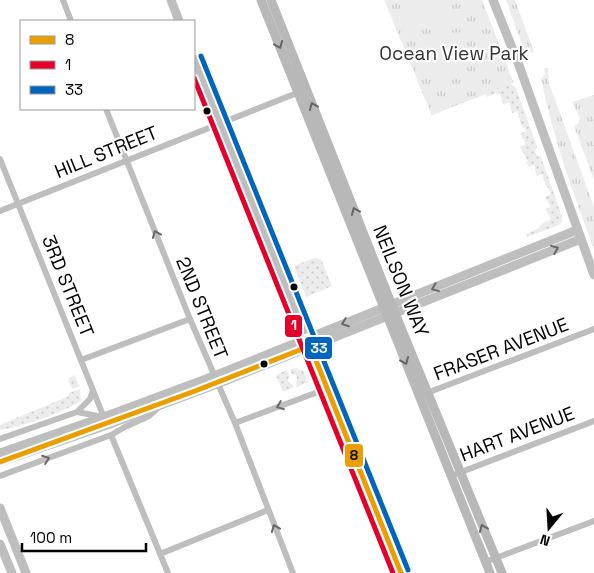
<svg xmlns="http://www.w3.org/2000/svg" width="594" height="573" font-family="'Space Grotesk',sans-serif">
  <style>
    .grass { fill: url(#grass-dots) }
    .park { fill: url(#park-tufts) }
    .garden { fill: #ececec }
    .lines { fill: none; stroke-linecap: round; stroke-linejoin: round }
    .minor { stroke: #bebebe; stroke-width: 6 }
    .tertiary { stroke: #bebebe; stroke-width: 9 }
    .secondary { stroke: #b8b8b8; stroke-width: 9 }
    .bus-1-casing { stroke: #fff; stroke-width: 9 }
    .bus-2-casing { stroke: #fff; stroke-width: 9 }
    .bus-3-casing { stroke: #fff; stroke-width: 9 }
    .bus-1 { stroke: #eb9e00; stroke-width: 5 }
    .bus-2 { stroke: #e4002b; stroke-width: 5 }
    .bus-3 { stroke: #0065bd; stroke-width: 5 }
    .oneway { stroke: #656565 }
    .oneway2 { stroke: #686868 }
    .bus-dot { fill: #000; stroke: #fff; stroke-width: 2 }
    .labels { text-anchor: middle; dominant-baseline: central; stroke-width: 4.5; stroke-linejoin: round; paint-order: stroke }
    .park-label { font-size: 19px; fill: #333; stroke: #fff }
    .street-label { font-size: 19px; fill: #000; stroke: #fff }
    .line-badge { stroke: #fff; stroke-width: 2 }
    .badge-label { font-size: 14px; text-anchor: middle; font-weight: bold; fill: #fff }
    .pale-badge-label { font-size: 14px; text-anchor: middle; font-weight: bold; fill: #111 }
  </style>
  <defs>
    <pattern id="grass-dots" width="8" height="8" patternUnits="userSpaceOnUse" patternTransform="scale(1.25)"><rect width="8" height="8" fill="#ececec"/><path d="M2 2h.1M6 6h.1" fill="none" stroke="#c9c9c9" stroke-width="1.8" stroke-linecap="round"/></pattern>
    <pattern id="park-tufts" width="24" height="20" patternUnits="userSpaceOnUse" patternTransform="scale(1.25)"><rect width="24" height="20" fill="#ececec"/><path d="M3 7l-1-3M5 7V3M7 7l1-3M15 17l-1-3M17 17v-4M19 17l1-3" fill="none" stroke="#c9c9c9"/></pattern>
  </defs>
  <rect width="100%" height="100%" fill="#fff"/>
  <path class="grass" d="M482,0L513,82L511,84L516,88L537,147L535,151L537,155L541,157L562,216V221L559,225L527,237L526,234L539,228V226L551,219L545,209L551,207L545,197L551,194L543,179L544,178L542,174L537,176L534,165L529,167L526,162L528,161L520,147L526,144L520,134L526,131L524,127L522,128L517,111L512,113L509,102L504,105L500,94L497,95L496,93L487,97L486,94L432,115L417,81L468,77Z
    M314,258L321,259L332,286L306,297L294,266Z
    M296,368L303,371L308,382L297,387L296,383L297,378L296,375L292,374L290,369Z
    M287,370L289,376L288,381L294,387L283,392L276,375Z
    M75,375L79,386L73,389L68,382L69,378Z
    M80,389L81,400C70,411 17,428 0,430V425L69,396V393Z"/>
  <path class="park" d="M384,0H482L513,82L432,115Z
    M506,0H515L534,52L527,53L524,50Z
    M544,68H548L549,83L594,207V249C573,194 553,137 541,79L545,74Z
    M594,95V180L574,126L578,124L580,118L572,102Z"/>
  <path class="garden" d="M400,0H446L448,29L429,30L424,25L421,29L408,30L402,25Z
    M462,32L466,36L467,73L464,77L428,79L423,76L420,37L422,35L439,33L443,37L447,33Z"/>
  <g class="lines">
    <path class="minor" d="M63,0L71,21
      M106,109L190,319L235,423L293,573
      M0,159L105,420
      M0,211L307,89
      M81,360L190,319
      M419,396L594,329
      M77,412L103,417
      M235,423L326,389
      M111,435L168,573
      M0,439L77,412L90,399L93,390
      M0,476L111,435L125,427L149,416L160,406
      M451,476L594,421
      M160,554L268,510
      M485,562L594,521"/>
    <path class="tertiary" d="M171,0L179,21
      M493,0L520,68L594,275
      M194,59L401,573
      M0,453L104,417L214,376L577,230
      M0,462L107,425L217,384L581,239
      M0,508L26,573
      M0,544L12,573"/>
    <path class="secondary" d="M261,0L490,573
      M271,0L399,323L502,573"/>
    <g class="bus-1-casing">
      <path id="bus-1" d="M307,338L401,573
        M0,462L195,391L310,346"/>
    </g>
    <g class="bus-2-casing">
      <path id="bus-2" d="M194,78L393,573"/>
    </g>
    <g class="bus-3-casing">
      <path id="bus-3" d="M201,56L408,570"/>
    </g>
    <use href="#bus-1" class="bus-1"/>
    <use href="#bus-2" class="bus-2"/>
    <use href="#bus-3" class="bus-3"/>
  </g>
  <defs><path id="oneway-chevron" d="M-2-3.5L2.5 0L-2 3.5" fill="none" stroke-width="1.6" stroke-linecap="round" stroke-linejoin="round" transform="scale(1.25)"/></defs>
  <g class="oneway">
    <use href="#oneway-chevron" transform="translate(279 45) rotate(68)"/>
    <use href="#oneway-chevron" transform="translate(313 106) rotate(-112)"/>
    <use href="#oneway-chevron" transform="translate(355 211) rotate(-112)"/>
    <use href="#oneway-chevron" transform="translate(405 361) rotate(68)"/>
    <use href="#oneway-chevron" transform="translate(483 528) rotate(-113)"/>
  </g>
  <g class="oneway2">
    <use href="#oneway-chevron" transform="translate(156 234) rotate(-112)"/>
    <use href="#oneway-chevron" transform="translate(555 249) rotate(-22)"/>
    <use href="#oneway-chevron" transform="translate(435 288) rotate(158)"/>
    <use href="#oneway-chevron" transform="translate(345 323) rotate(159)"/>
    <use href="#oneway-chevron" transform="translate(280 406) rotate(159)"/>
    <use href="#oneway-chevron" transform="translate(46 459) rotate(-20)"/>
    <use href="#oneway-chevron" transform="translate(275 528) rotate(-112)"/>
  </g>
  <g class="bus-dot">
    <circle cx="207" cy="111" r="4.5"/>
    <circle cx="294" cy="287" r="4.5"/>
    <circle cx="264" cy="364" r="4.5"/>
  </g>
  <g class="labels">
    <g class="park-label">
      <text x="454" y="53">Ocean View Park</text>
    </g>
    <g class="street-label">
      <text transform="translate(106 152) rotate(-22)">HILL STREET</text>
      <text transform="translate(401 281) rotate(68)">NEILSON WAY</text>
      <text transform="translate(68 286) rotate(68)">3RD STREET</text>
      <text transform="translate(202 308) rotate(68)">2ND STREET</text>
      <text transform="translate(501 349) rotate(-21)">FRASER AVENUE</text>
      <text transform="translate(517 434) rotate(-21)">HART AVENUE</text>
    </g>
  </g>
  <g class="line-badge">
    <rect x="284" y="314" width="19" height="24" rx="5" fill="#e4002b"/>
    <rect x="304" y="336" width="29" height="24" rx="5" fill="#0065bd"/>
    <rect x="344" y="443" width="20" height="25" rx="5" fill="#eb9e00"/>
  </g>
  <g class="badge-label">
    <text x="294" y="330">1</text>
    <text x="319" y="353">33</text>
  </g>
  <g class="pale-badge-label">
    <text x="354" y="460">8</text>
  </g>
  <rect x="20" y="20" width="175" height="90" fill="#ffffff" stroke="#999999"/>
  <rect x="30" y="36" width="25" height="8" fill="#eb9e00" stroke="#999999"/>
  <text x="65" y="45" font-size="15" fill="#000000">8</text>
  <rect x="30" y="61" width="25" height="8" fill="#e4002b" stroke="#999999"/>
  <text x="65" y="70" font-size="15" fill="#000000">1</text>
  <rect x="30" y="86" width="25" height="8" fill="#0065bd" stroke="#999999"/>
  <text x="65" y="95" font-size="15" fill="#000000">33</text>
  <g transform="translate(549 528) rotate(198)" stroke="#ffffff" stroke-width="4" paint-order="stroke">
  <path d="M0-4L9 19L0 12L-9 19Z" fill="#000000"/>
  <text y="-8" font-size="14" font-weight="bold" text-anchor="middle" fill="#000000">N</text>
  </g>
  <path d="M22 543v8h124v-8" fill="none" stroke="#000000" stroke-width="2.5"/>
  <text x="30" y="543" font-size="15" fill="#000000" stroke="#ffffff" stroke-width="4" paint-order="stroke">100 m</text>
</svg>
